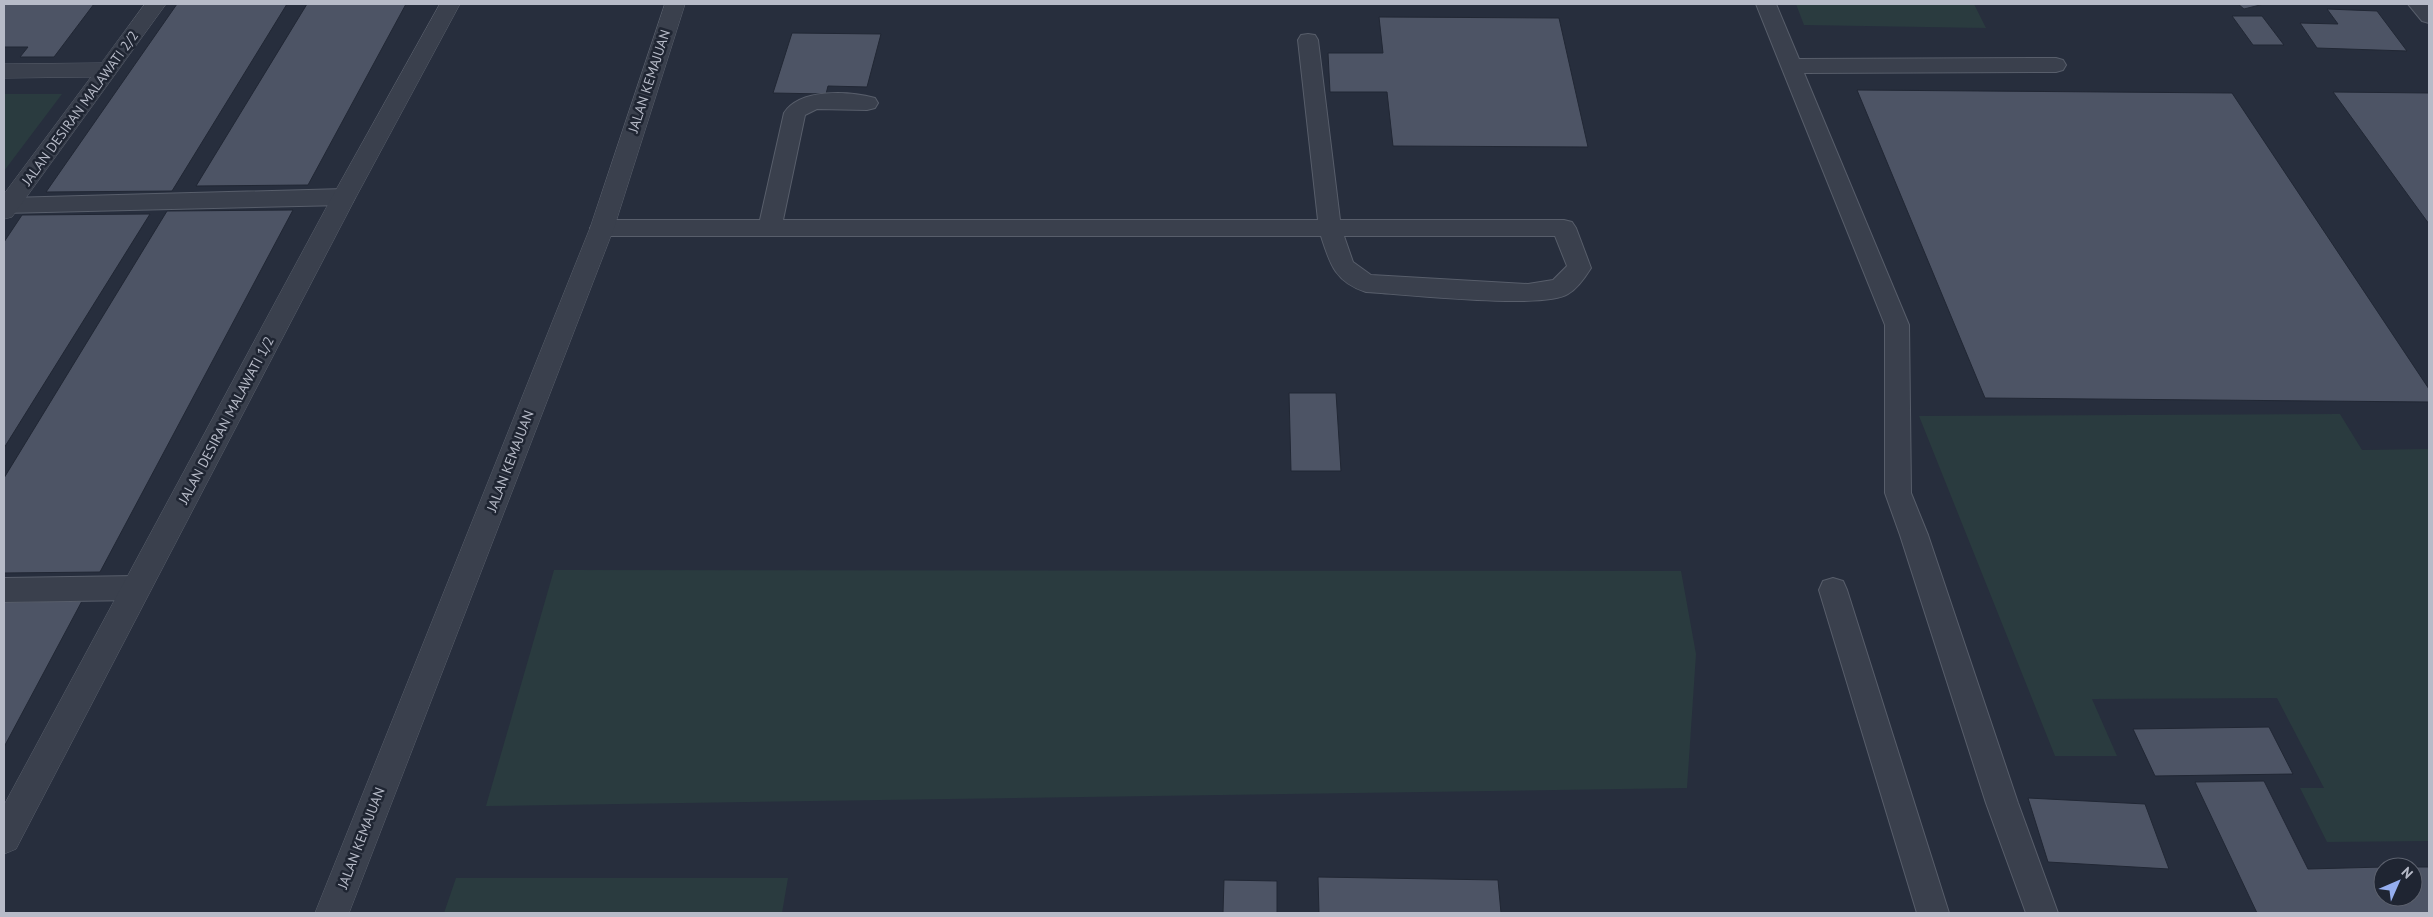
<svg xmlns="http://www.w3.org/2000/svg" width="2433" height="917" font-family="'PT Sans',sans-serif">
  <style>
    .green { fill: #2a3b3f }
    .building { fill: #4d5465; stroke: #212734 }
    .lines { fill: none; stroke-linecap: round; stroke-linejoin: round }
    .service-casing { stroke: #585e6b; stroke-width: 2 }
    .minor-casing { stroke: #585e6b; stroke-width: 1 }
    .tertiary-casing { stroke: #585e6b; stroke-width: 1 }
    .service { fill: #3a404d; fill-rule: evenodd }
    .minor { fill: #3a404d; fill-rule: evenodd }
    .tertiary { fill: #3a404d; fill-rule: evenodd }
    .labels { text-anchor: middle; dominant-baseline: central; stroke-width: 5; stroke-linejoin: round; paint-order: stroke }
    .street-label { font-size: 14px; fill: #b7bbc8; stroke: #1f2532 }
  </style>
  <rect width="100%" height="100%" fill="#272e3d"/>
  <path class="green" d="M1796,4H1974L1986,28L1804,25Z
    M4,94H62L4,171Z
    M2340,414L2362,450L2429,449V841L2327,842L2300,788H2324L2277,698L2092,699L2117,756H2055L1919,416Z
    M554,570L1681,571L1696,654L1687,788L486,806Z
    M456,878H788L782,913H444Z"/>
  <path class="building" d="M4,4H94L54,57H20L28,47H4Z
    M177,4H287L172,191L46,192Z
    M307,4H406L308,185L196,186Z
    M2238,4H2264L2244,9Z
    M2327,9L2377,11L2407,51L2317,48L2300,23L2338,24Z
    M2232,16H2262L2284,45H2253Z
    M1379,17L1559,18L1588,147L1393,146L1387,92H1330L1328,53H1383Z
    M792,33L881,34L867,87L828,86L826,94L773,93Z
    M1857,90L2232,93L2429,389V402L1985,398Z
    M2333,92L2429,93V224Z
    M293,210L100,572L4,573V478L167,211Z
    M150,214L4,448V242L22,215Z
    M1289,393H1336L1341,471H1291Z
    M82,601L4,747V602Z
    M2269,727L2293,774L2155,776L2133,729Z
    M2264,781L2308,869L2383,867V897H2413L2411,867H2429V913H2257L2195,782Z
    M2028,798L2145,804L2169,869L2048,862Z
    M1318,877L1498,880L1501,913H1319Z
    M1224,880L1277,881V913H1223Z"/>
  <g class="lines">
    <g class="service-casing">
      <path id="service" d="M1756,4H1776L1799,59L2056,58L2063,60L2066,65L2063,70L2056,72L1804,73L1909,325L1911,493L1928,535L2018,803L2058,913H2026L1986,803L1900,535L1885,493V325Z
        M2408,4H2429V23L2422,21Z
        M1308,34L1315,35L1318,40L1340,220H1564L1572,222L1576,228L1591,268C1586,276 1577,289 1568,294C1544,310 1402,294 1366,292C1335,282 1330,264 1321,236H602L594,234L590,228L594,222L602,220H760L784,113C800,88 849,91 875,98L878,103L875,108L867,110L817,109L805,115L783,220H1318L1298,40L1301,35ZM1344,236H1555L1567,266L1553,280L1528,284L1371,275L1353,262Z
        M344,189L352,191L355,197L352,203L344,205L4,213V199L8,198Z
        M136,576L146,579L150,588L146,597L136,600L4,602V578Z
        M1833,578L1843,581L1847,590L1949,913H1917L1819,590L1823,581Z"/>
    </g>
    <g class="minor-casing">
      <path id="minor" d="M145,4H166L12,217L4,219V194L91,77L4,78V64L101,63Z
        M440,4H460L356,197L16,849L4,854V805L332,197Z"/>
    </g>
    <g class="tertiary-casing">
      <path id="tertiary" d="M665,4H685L614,228L349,913H315L590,228Z"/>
    </g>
    <use href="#service" class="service"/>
    <use href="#minor" class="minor"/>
    <use href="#tertiary" class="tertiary"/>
  </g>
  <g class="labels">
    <g class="street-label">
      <text transform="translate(649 81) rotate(-72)">JALAN KEMAJUAN</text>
      <text transform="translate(80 108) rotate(-54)">JALAN DESIRAN MALAWATI 2/2</text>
      <text transform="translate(226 420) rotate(-62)">JALAN DESIRAN MALAWATI 1/2</text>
      <text transform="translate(510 461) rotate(-69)">JALAN KEMAJUAN</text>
      <text transform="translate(361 838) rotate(-69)">JALAN KEMAJUAN</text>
    </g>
  </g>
  <rect width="2433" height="917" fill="none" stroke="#b7bbc8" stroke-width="10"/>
  <g transform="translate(2398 882) rotate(45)"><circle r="24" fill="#1f2532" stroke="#5c616e"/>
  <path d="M0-4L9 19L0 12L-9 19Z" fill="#95aeef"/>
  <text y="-8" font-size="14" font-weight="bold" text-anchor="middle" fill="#b7bbc8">N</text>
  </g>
</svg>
